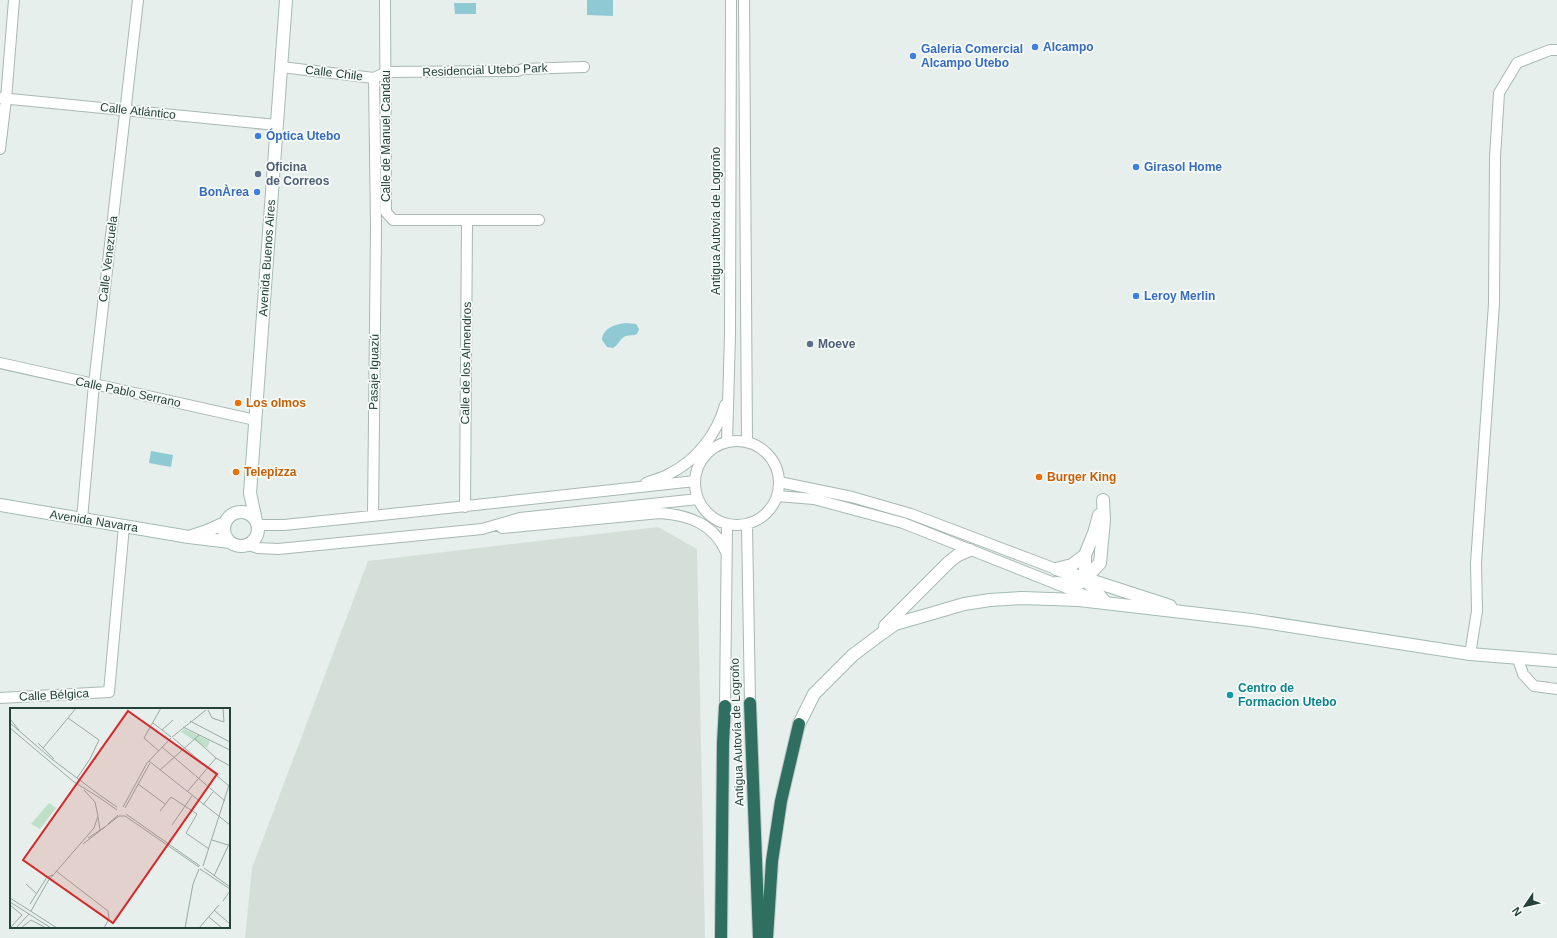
<svg xmlns="http://www.w3.org/2000/svg" width="1557" height="938" font-family="Helvetica,sans-serif">
  <style>
    .built { fill: #d4dfda }
    .water { fill: #8ec9d4 }
    .lines { fill: none; stroke-linecap: round; stroke-linejoin: round }
    .street-casing { stroke: #a8b8b2; stroke-width: 12 }
    .secondary-casing { stroke: #a4bbb3; stroke-width: 14 }
    .highway-casing { stroke: #c2cac8; stroke-width: 14 }
    .street { stroke: #fff; stroke-width: 10 }
    .secondary { stroke: #fff; stroke-width: 12 }
    .highway { stroke: #2f6f62; stroke-width: 12 }
    .shop-dot { fill: #3f7fe0; stroke: #f7fbf9; stroke-width: 1.5 }
    .service-dot { fill: #5c6f8a; stroke: #f7fbf9; stroke-width: 1.5 }
    .food-dot { fill: #e8710a; stroke: #f7fbf9; stroke-width: 1.5 }
    .culture-dot { fill: #0f9aa8; stroke: #f7fbf9; stroke-width: 1.5 }
    .labels { text-anchor: middle; dominant-baseline: central; stroke-width: 3.5; stroke-linejoin: round; paint-order: stroke }
    .shop-label { font-size: 12px; font-weight: bold; fill: #366cbe; stroke: #f7fbf9; text-anchor: start }
    .street-label { font-size: 12px; fill: #24423a; stroke: #f7fbf9 }
    .service-label { font-size: 12px; font-weight: bold; fill: #4e5e75; stroke: #f7fbf9; text-anchor: start }
    .food-label { font-size: 12px; font-weight: bold; fill: #c56008; stroke: #f7fbf9; text-anchor: start }
    .culture-label { font-size: 12px; font-weight: bold; fill: #0d838f; stroke: #f7fbf9; text-anchor: start }
    .inset-road { fill: none; stroke: #98aaa4; stroke-width: 1 }
    .view { fill: #d62828; fill-opacity: 0.15; stroke: #d62828; stroke-width: 2 }
    .inset-edge { fill: none; stroke: #24423a; stroke-width: 2 }
  </style>
  <rect width="100%" height="100%" fill="#e6efeb"/>
  <path class="built" d="M658,527L697,549L705,938H245L252,868L368,561Z"/>
  <path class="water" d="M587,0H613V16L587,15Z
    M454,3H476V14H455Z
    M626,323L636,324L639,329C637,339 631,333 624,337C620,339 619,344 613,348L607,347L602,340C603,328 615,324 626,323Z
    M151,451L173,455L171,467L149,463Z"/>
  <g class="lines">
    <g class="street-casing">
      <path id="street" d="M385,0L386,212L393,220H539
        M744,0L747,442
        M281,67L374,78L386,72L517,71L523,69L584,67
        M0,98L276,125
        M0,149L6,99L14,0
        M0,363L255,420
        M695 483a42 42 0 1 1 84 0a42 42 0 1 1-84 0Z
        M727,442L730,334L731,0
        M779,482L852,497L911,514L1056,569
        M646,483C653,480 662,478 669,474C696,461 717,434 725,405
        M777,496L814,499L903,523L1097,600
        M465,507L467,220
        M373,516L376,227L374,78
        M82,519L94,384L138,0
        M258,525H284L420,511L695,481
        M747,525L750,703
        M502,528L660,513C689,515 714,524 726,552
        M249,545L258,548L278,549L482,529L520,518L698,499
        M1470,654L1477,611L1476,563L1494,304L1495,157L1499,93L1517,63L1550,50H1557
        M1518,659L1523,674L1534,686L1557,689
        M0,698L109,692L124,526
        M725,706L727,524"/>
    </g>
    <g class="secondary-casing">
      <path id="secondary" d="M0,505L189,537L230,542
        M224 529a17 17 0 1 1 34 0a17 17 0 1 1-34 0Z
        M1099,515L1094,533L1085,555V579L1106,603
        M256,521L250,493L286,0
        M192,536L207,531L225,523
        M1056,569L1170,606
        M1056,569L1072,565L1085,555
        M1057,583L1076,585L1082,582L1100,563L1104,520L1103,500
        M885,626L949,562L958,555L970,550
        M799,724L814,694L853,655L881,634L895,624L930,614L964,604L990,600L1022,598L1079,600L1251,620L1470,654L1557,661"/>
    </g>
    <g class="highway-casing">
      <path id="highway" d="M750,703L759,938
        M721,938L723,743L725,706
        M767,938L772,861L781,801L799,724"/>
    </g>
    <use href="#street" class="street"/>
    <use href="#secondary" class="secondary"/>
    <use href="#highway" class="highway"/>
  </g>
  <g class="shop-dot">
    <circle cx="1035" cy="47" r="4"/>
    <circle cx="913" cy="56" r="4"/>
    <circle cx="258" cy="136" r="4"/>
    <circle cx="1136" cy="167" r="4"/>
    <circle cx="257" cy="192" r="4"/>
    <circle cx="1136" cy="296" r="4"/>
  </g>
  <g class="service-dot">
    <circle cx="258" cy="174" r="4"/>
    <circle cx="810" cy="344" r="4"/>
  </g>
  <g class="food-dot">
    <circle cx="238" cy="403" r="4"/>
    <circle cx="236" cy="472" r="4"/>
    <circle cx="1039" cy="477" r="4"/>
  </g>
  <circle class="culture-dot" cx="1230" cy="695" r="4"/>
  <g class="labels">
    <g class="shop-label">
      <text x="1043" y="47">Alcampo</text>
      <text x="921" y="49">Galeria Comercial<tspan x="921" dy="14">Alcampo Utebo</tspan></text>
      <text x="266" y="136">Óptica Utebo</text>
      <text x="1144" y="167">Girasol Home</text>
      <text x="249" y="192" text-anchor="end">BonÀrea</text>
      <text x="1144" y="296">Leroy Merlin</text>
    </g>
    <g class="street-label">
      <text transform="translate(485 70) rotate(-2)">Residencial Utebo Park</text>
      <text transform="translate(334 73) rotate(7)">Calle Chile</text>
      <text transform="translate(138 111) rotate(6)">Calle Atlántico</text>
      <text transform="translate(386 136) rotate(-90)">Calle de Manuel Candau</text>
      <text transform="translate(716 221) rotate(-90)">Antigua Autovía de Logroño</text>
      <text transform="translate(267 258) rotate(-86)">Avenida Buenos Aires</text>
      <text transform="translate(108 259) rotate(-83)">Calle Venezuela</text>
      <text transform="translate(466 363) rotate(-89)">Calle de los Almendros</text>
      <text transform="translate(374 372) rotate(-89)">Pasaje Iguazú</text>
      <text transform="translate(128 392) rotate(12)">Calle Pablo Serrano</text>
      <text transform="translate(94 521) rotate(9)">Avenida Navarra</text>
      <text transform="translate(54 695) rotate(-3)">Calle Bélgica</text>
      <text transform="translate(737 732) rotate(-92)">Antigua Autovía de Logroño</text>
    </g>
    <g class="service-label">
      <text x="266" y="167">Oficina<tspan x="266" dy="14">de Correos</tspan></text>
      <text x="818" y="344">Moeve</text>
    </g>
    <g class="food-label">
      <text x="246" y="403">Los olmos</text>
      <text x="244" y="472">Telepizza</text>
      <text x="1047" y="477">Burger King</text>
    </g>
    <g class="culture-label">
      <text x="1238" y="688">Centro de<tspan x="1238" dy="14">Formacion Utebo</tspan></text>
    </g>
  </g>
  <g transform="translate(10 708)">
    <rect width="220" height="220" fill="#e6efeb"/>
    <path d="M174,21L200,33L197,40L171,24ZM39,95L46,100L30,121L21,116Z" fill="#bfe0c8"/>
    <path class="inset-road" d="M66,0L58,10L89,32L80,51L67,70M198,2L202,10L214,14L213,0M0,11L9,22M180,13L220,34M0,15L43,52L91,88M143,15L161,29M173,19L220,42M0,20L64,74L90,90M152,22L163,12M162,29L196,2M163,30L219,78M185,31L206,50L220,58M28,35L44,51M152,39L215,93M33,40L58,10M149,43L134,30L151,0M139,53L220,117M150,62L189,27M128,76L155,96M74,82L85,94M177,84L206,50M91,88L107,99M90,90L107,102M193,97L203,84M113,99L137,55L161,30M115,100L140,55M150,103L161,89L187,106L176,125L199,141M116,106L190,158M115,108L189,159M88,109L90,122M98,116L108,107M162,117L182,88M78,130L95,119M202,132L218,137M73,136L109,108H115M193,158L220,74M194,160L220,179M190,161L220,181M46,163L98,203L99,211L94,220M204,168L220,134M16,176L26,185M0,190L47,220M213,193L220,183M0,194L41,220M20,196L37,169L43,167M0,197L12,207L0,220M204,202L220,216M21,203L38,173L84,120L88,108L85,94M199,209L212,220M6,220L19,206M11,220L21,212L36,220M175,220L183,176L189,161M189,220L209,197"/>
    <path class="view" d="M118,3L207,66L103,215L13,152Z"/>
    <rect width="220" height="220" class="inset-edge"/>
  </g>
  <g transform="translate(1525 906) rotate(235)" stroke="#f7fbf9" stroke-width="3" paint-order="stroke">
  <path d="M0-3L7 15L0 10L-7 15Z" fill="#24423a"/>
  <text y="-6" font-size="11" font-weight="bold" text-anchor="middle" fill="#24423a">N</text>
  </g>
</svg>
